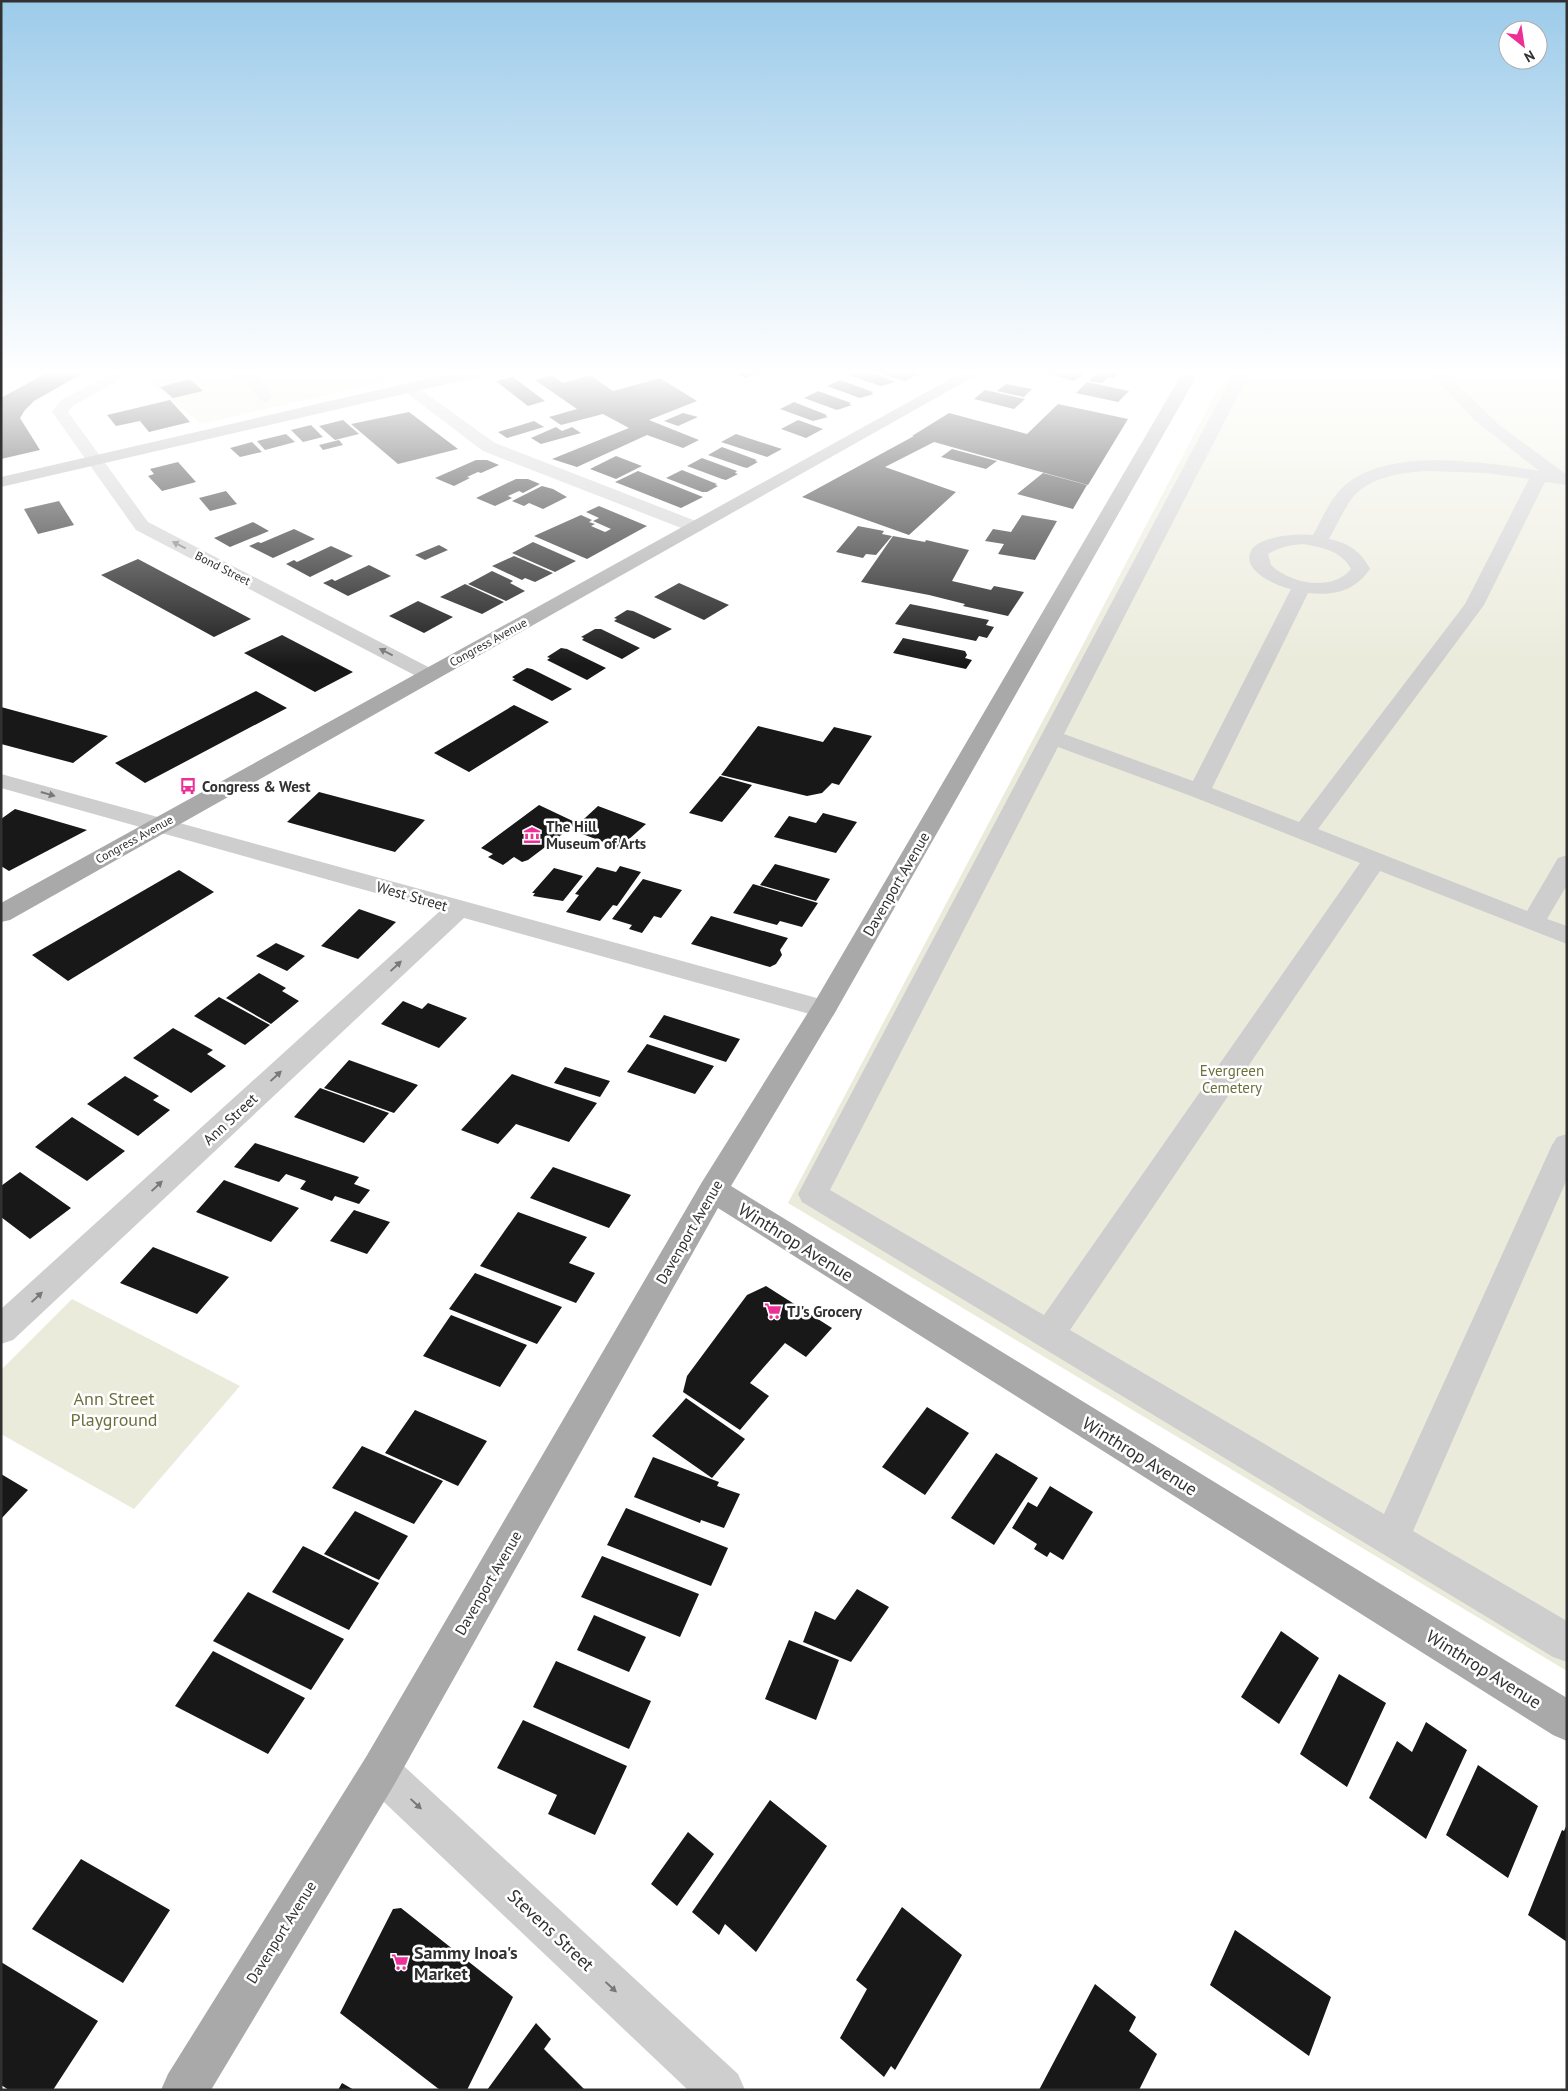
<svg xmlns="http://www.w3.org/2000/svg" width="1568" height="2091" font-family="'PT Sans',sans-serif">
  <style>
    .green { fill: #ebebdc }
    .building { fill: #181818 }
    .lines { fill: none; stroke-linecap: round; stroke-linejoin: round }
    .minor { fill: #cecece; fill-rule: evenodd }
    .major { fill: #a9a9a9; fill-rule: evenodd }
    .oneway { fill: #787878 }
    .labels { text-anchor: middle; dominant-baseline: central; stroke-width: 5; stroke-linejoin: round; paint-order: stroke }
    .far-street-label { font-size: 12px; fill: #313131; stroke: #fff }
    .poi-label { font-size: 15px; font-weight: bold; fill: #313131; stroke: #fff; text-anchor: start }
    .street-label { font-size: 15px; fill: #313131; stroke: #fff }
    .park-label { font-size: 15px; fill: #6c703c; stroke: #fff }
    .near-street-label { font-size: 18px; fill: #313131; stroke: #fff }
    .near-park-label { font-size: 18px; fill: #6c703c; stroke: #fff }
    .near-poi-label { font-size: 18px; font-weight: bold; fill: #313131; stroke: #fff; text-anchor: start }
  </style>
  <rect width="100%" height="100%" fill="#fff"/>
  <path class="green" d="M141,372H427L201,424L139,374Z
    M1227,372H1567V1671L788,1203Z
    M72,1299L240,1386L134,1509L1,1434V1370Z"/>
  <path class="building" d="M48,372H85L34,401L25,410L20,418L40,450L1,459V398Z
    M734,372H761V373L745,378Z
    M854,372H871L895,382L881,386L848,375Z
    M913,372L919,374L905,381L878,373Z
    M1041,372H1083L1081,374H1084L1074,381Z
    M1094,372H1120L1113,378L1108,377L1102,383L1089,381L1096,374H1093Z
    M552,375L563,383L590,375L613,391L660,378L697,401L649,420L699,440L683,448L647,435L577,467L552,459L629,428L603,414L561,425L549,417L577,409L535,380Z
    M513,377L545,401L528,406L496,381Z
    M190,379L203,391L173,398L160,387Z
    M840,380L873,392L871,393L874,394L860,398L827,386Z
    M1087,382L1129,391L1118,402L1076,393Z
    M1006,384L1032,389L1024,397L997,391Z
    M985,390L1025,399L1014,409L974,399Z
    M818,391L851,403L849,404L852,405L837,410L804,398Z
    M170,400L190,422L149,432L140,421L116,426L107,415Z
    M794,402L827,415L825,416L828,417L813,421L780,409Z
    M1058,404L1128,419L1088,485L934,442L885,467L956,492L909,535L802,497L914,436H912L949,413L1027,434Z
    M409,412L458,449L398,464L351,424Z
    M683,413L698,417L678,426L664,421Z
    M343,420L359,434L335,440L319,426Z
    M798,420L823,429L806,438L781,429Z
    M534,421L544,427L507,438L498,432Z
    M311,425L323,437L303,442L291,430Z
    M556,427L562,431L572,427L581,433L541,444L531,438Z
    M286,434L295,442L265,450L257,441Z
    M736,434L782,449L767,457L721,442Z
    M339,440L343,445L323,450L319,445Z
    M252,442L262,452L240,457L230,448Z
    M722,447L757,460L755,461L758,462L747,468L743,467L708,455Z
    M952,449L997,461L986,469L941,457Z
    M616,456L642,466L616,479L590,469Z
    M702,458L737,471L735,473L738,474L726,480L722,479L687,466Z
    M476,460H487L499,465L481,473L478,472L467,477L470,478L454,486L435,478Z
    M178,462L196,482L162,491L148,476L154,474L150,469Z
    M682,470L717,484L715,485L718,486L707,492H702L666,478Z
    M638,471L703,497L681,508L615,482Z
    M1043,473L1087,485L1073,509L1017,494Z
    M516,479H528L540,484L523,493L519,491L508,496L512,498L495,506L476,498Z
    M542,486L553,489L567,497L543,509L529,503L524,506L512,501Z
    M226,491L237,504L210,511L199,498Z
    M59,501L74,525L38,534L24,509Z
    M599,506L647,526L587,559L534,536L581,515L592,520L589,522L595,524L591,526L605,532L611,529L593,521L599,518L586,512Z
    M1022,515L1057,521L1035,560L998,554L1004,544L985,541L993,529L1011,532Z
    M253,522L269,531L230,547L214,538Z
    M858,526L884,531L882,534L892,536L876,555L866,554L863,558L836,552Z
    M294,529L315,539L273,558L249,546L258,542L261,543Z
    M893,536L925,542L926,540L969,550L952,581L991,590L994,586L1024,592L1008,616L963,606L965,604L929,595L861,582Z
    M533,542L576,561L555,572L512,553Z
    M439,545L448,550L425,560L415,555Z
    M331,546L353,556L310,577L286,564L294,560L297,562Z
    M514,556L553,573L535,582L525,578L522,580L492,566Z
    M138,559L251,619L214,637L101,575Z
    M369,565L391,576L348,596L323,583L332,579L335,581Z
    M492,571L513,581L510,583L525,591L506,601L468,584Z
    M679,583L729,605L704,620L654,597Z
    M465,584L504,602L482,614L440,597Z
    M418,601L453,617L424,633L389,616Z
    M910,604L989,620L986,625L994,627L987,638L979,636L976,641L895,624Z
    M627,610L633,611L672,629L654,639L614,621L617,619L614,618Z
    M595,629H601L640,648L622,659L582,640L584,638L581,637Z
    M282,635L353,672L315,692L244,653Z
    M903,638L965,651L967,655L965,658L972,660L966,669L893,653Z
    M561,648L567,649L606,668L587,680L547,660L550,658L547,657Z
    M527,668L532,669L572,689L552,701L512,680L515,679L512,677Z
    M256,691L287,708L145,783L115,763Z
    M514,705L549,722L469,772L434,753Z
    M1,707L108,736L73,763L1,744Z
    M758,726L823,742L834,727L872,736L839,785L832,783L822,793L807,796L721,775Z
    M720,776L752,785L722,822L689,813Z
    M319,792L425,820L395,852L287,822Z
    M539,805L577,823L528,860L522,862L514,857L503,865L488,857L493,854L481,848Z
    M598,806L646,824L619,848L572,830Z
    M15,809L87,830L9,871L1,866V819Z
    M823,813L857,822L836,853L774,837L789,816L816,823Z
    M775,864L830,879L816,901L760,885Z
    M620,866L641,872L617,906L613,905L600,921L566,912L579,895L575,894L597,867L616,872Z
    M554,868L583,876L563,901L533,896L535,893H532Z
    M179,870L214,892L68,981L32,955Z
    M643,879L682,890L661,918L654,916L642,933L629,929L632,925L612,919Z
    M753,884L818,903L802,927L780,921L777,925L733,913Z
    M359,909L396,922L358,959L321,946Z
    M711,916L788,938L780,950L782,955L776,964L770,967L691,944Z
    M276,943L305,956L287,971L256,956Z
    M259,973L286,988L282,991L299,1001L271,1024L226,998Z
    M219,997L270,1025L245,1045L194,1016Z
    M403,1001L422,1009L428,1003L467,1018L439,1048L381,1024Z
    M664,1015L740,1039L726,1062L649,1037Z
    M173,1028L213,1050L207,1054L226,1066L191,1093L133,1058Z
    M647,1044L714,1066L695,1094L627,1072Z
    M349,1060L418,1085L394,1113L324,1088Z
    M565,1067L610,1081L600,1097L554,1083Z
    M512,1074L543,1085L597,1103L569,1142L516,1124L498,1144L461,1130Z
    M125,1076L159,1096L153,1100L170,1110L138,1136L87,1104Z
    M320,1088L389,1113L364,1143L294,1117Z
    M72,1117L125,1151L87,1181L35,1147Z
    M255,1143L359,1177L354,1184L370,1190L359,1204L335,1196L332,1201L300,1189L306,1181L286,1174L279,1182L234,1167Z
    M553,1167L631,1195L609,1228L530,1198Z
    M20,1172L71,1208L30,1239L1,1217V1186Z
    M224,1180L299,1208L271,1242L196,1212Z
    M354,1210L390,1222L367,1254L330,1241Z
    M518,1212L587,1237L569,1263L595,1273L576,1303L480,1266Z
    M153,1247L229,1277L197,1314L120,1283Z
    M475,1273L562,1307L537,1344L449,1309Z
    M766,1286L832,1328L806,1357L785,1343L750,1383L769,1396L740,1430L683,1392L687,1376L747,1295Z
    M451,1315L527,1345L500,1387L423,1356Z
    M686,1398L745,1439L712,1478L652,1436Z
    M927,1407L969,1433L925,1495L882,1467Z
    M415,1410L487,1441L458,1486L385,1453Z
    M362,1446L443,1481L414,1524L332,1488Z
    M996,1453L1038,1478L994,1545L951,1518Z
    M653,1457L719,1482L717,1486L740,1494L724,1528L701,1520L700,1523L634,1497Z
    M1,1474L28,1490L1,1519Z
    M1050,1486L1093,1512L1063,1560L1050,1552L1047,1557L1034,1549L1037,1544L1012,1528L1028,1502L1037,1507Z
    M626,1508L728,1548L711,1586L607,1545Z
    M355,1511L408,1536L379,1580L324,1554Z
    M303,1546L379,1583L349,1630L272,1592Z
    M602,1556L699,1594L680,1637L581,1597Z
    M857,1589L889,1607L851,1662L803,1642L815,1611L835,1620Z
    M248,1592L344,1639L311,1690L213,1641Z
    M594,1615L646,1637L629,1672L577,1650Z
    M1281,1631L1319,1658L1279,1724L1241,1697Z
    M789,1640L839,1660L816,1720L765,1699Z
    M213,1651L305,1698L268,1754L175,1706Z
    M556,1661L651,1701L629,1749L533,1707Z
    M1339,1674L1386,1703L1347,1787L1300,1754Z
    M523,1720L627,1766L595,1835L548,1814L557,1795L497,1768Z
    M1426,1722L1467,1750L1426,1839L1369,1798L1397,1741L1412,1752Z
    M1478,1765L1538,1806L1508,1878L1446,1835Z
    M770,1800L827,1846L756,1952L725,1924L719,1935L692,1912Z
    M1567,1824V1942L1528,1915L1562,1830L1564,1831Z
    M688,1832L714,1854L677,1906L651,1884Z
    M81,1859L170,1910L123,1983L32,1929Z
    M902,1907L962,1955L895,2070L891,2066L884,2077L840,2038L867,1989L856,1980Z
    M401,1908L513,1997L467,2090H440L340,2013L393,1909Z
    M1235,1930L1331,1997L1309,2056L1210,1985Z
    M1,1962L98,2021L53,2090H9L1,2085Z
    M1095,1984L1136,2017L1129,2031L1157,2054L1139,2090H1039Z
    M536,2023L551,2039L544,2049L585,2090H487Z
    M342,2083L354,2090H338Z"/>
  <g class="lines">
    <path class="minor" d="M114,372H133L73,406L68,412L148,522L436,671L439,675L436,679L429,681L422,679L136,530L52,412L61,400Z
      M222,372H254L274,397L266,402L260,400L243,379L224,375Z
      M1234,372H1250L1064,734L1193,781L1291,589C1277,586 1241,571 1251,551C1258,536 1299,533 1313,535C1322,519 1330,499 1343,487C1387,446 1485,462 1539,471L1472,418L1430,372H1445L1498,424L1567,475V485L1545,482L1484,605L1318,829L1527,911L1558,858L1567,855V885L1547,919L1567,926V944L1380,871L1070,1330L1384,1514L1552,1145L1557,1137L1567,1134V1179L1413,1531L1567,1621V1662L1553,1657L802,1202L798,1194ZM1425,471L1485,473L1529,479L1465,604L1299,822L1212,788L1308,593C1334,596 1355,591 1370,569C1361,551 1348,543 1329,539C1337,525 1343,510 1353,497C1370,477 1401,473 1425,471ZM1303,544C1321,547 1342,551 1351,569C1332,592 1291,584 1271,565L1268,554C1280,547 1290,545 1303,544ZM1058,747L1191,796L1360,863L1044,1315L830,1190Z
      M409,383L414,385L495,443L701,523L704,527L701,531H689L483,451L404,391L401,388L404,385Z
      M1,774L824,1000L833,1002L837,1009L833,1016L824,1018L464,918L13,1340L1,1344V1309L440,911L1,788Z
      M380,1751L394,1757L738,2074L745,2090H688L366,1785L360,1771L366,1757Z"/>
    <path class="major" d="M456,372H484L477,377L1,487V477Z
      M963,372H982L10,920L1,922V903Z
      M1183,372H1199L837,1009L731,1186L1567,1698V1741L1553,1735L718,1208L394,1785L211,2090H161L168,2074L366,1757L702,1182L814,1003Z"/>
  </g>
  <defs><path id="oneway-solid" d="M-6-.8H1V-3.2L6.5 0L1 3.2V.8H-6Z" transform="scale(1.25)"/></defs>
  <g class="oneway">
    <use href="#oneway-solid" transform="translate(179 545) rotate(-153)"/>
    <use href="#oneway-solid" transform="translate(386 652) rotate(-153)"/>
    <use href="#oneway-solid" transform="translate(48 794) rotate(16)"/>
    <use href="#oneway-solid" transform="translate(396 966) rotate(-43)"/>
    <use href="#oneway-solid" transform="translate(276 1076) rotate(-43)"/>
    <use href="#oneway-solid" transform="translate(157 1186) rotate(-43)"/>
    <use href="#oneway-solid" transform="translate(37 1297) rotate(-43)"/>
    <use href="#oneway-solid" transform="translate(416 1804) rotate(43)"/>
    <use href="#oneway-solid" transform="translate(611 1987) rotate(43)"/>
  </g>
  <linearGradient id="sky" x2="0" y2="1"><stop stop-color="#9ccbea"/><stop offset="0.56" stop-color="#fff"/><stop offset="1" stop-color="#fff" stop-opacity="0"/></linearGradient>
  <rect width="1568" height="665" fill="url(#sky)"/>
  <defs>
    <g id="bus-bare" transform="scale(1.35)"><path d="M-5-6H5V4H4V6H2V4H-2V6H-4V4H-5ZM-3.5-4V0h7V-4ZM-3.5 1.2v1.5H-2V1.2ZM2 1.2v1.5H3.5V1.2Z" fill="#ec3096" stroke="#fff" stroke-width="2.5" paint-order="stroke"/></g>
    <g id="museum-bare" transform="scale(1.35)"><path d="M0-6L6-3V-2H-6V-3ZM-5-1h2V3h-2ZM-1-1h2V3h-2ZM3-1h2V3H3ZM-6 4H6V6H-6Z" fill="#ec3096" stroke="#fff" stroke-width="2.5" paint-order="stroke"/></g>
    <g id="supermarket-bare" transform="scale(1.35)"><path d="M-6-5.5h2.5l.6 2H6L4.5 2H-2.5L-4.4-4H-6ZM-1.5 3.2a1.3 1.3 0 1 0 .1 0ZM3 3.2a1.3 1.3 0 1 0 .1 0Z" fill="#ec3096" stroke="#fff" stroke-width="2.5" paint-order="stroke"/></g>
  </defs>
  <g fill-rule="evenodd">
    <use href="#bus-bare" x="188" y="786"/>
    <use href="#museum-bare" x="532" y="835"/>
    <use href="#supermarket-bare" x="773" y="1311"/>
    <use href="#supermarket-bare" x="400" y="1962"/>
  </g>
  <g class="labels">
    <g class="far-street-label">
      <text transform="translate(223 568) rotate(27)">Bond Street</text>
      <text transform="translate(488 642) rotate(-29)">Congress Avenue</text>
      <text transform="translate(134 839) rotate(-29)">Congress Avenue</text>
    </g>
    <g class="poi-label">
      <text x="202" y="786">Congress &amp; West</text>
      <text x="546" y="826">The Hill<tspan x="546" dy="17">Museum of Arts</tspan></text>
      <text x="787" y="1311">TJ's Grocery</text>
    </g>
    <g class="street-label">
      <text transform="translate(896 884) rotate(-60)">Davenport Avenue</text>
      <text transform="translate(412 896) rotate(16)">West Street</text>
      <text transform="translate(230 1119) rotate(-43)">Ann Street</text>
      <text transform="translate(689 1232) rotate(-60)">Davenport Avenue</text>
      <text transform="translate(488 1583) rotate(-60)">Davenport Avenue</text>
      <text transform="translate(281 1932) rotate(-58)">Davenport Avenue</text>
    </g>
    <g class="park-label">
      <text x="1232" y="1070">Evergreen<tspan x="1232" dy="17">Cemetery</tspan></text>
    </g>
    <g class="near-street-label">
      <text transform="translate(796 1242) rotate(32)">Winthrop Avenue</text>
      <text transform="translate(1140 1456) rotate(32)">Winthrop Avenue</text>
      <text transform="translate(1484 1669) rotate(32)">Winthrop Avenue</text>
      <text transform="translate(551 1930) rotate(43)">Stevens Street</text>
    </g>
    <g class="near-park-label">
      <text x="114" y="1398">Ann Street<tspan x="114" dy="21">Playground</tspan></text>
    </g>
    <g class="near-poi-label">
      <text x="414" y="1952">Sammy Inoa's<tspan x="414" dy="21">Market</tspan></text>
    </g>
  </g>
  <rect width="1568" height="2091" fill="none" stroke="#313131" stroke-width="5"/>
  <g transform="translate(1523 45) rotate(150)"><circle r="24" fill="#ffffff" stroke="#adadad"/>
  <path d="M0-4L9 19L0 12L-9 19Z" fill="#ec3096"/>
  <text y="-8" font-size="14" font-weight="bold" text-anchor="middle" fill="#313131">N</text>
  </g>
</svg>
